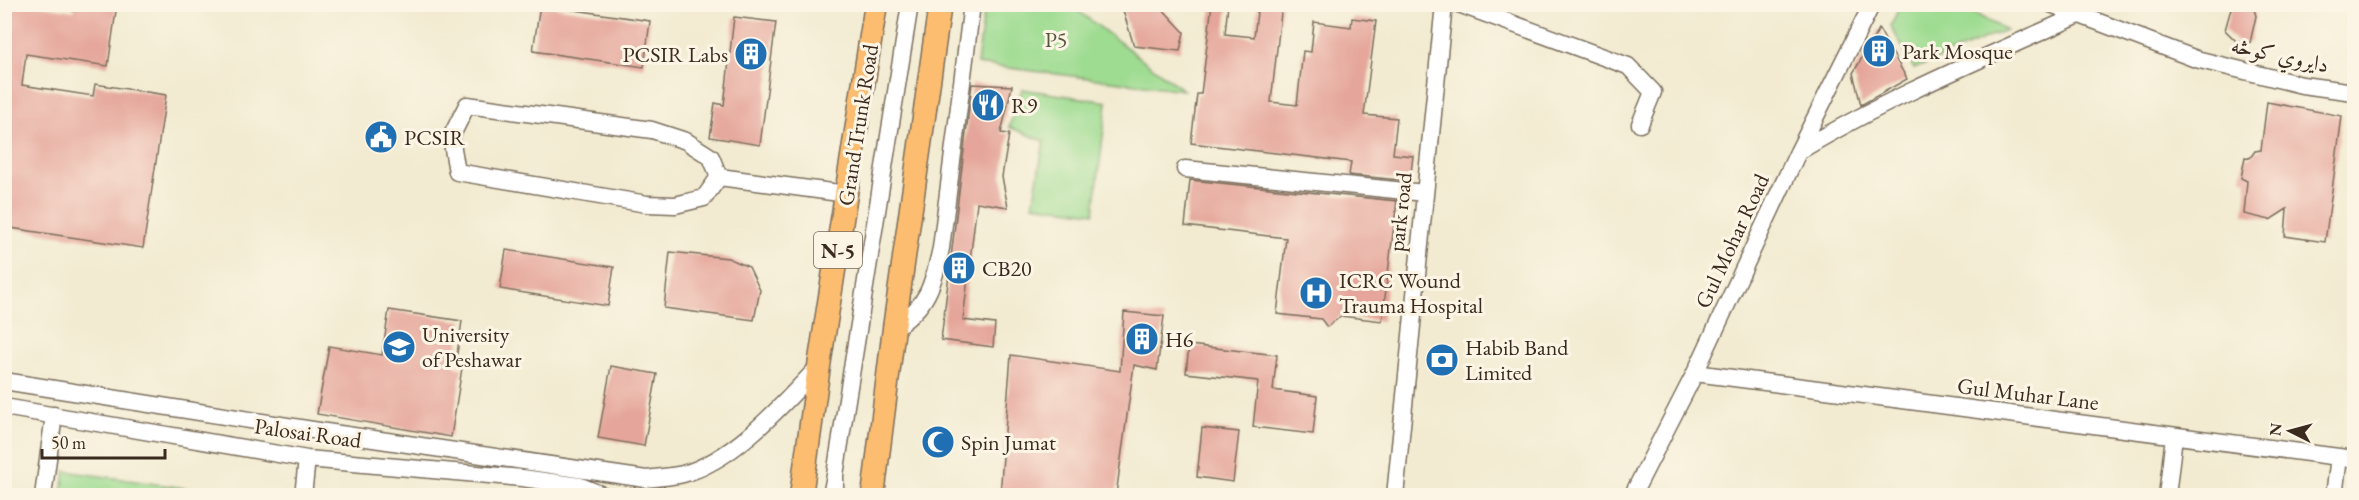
<svg xmlns="http://www.w3.org/2000/svg" width="2359" height="500" font-family="'EB Garamond',Amiri,serif">
  <style>
    .green { fill: #9edc91; stroke: #6c8358; stroke-width: 1.5 }
    .building { fill: #e5a59a }
    .lines { fill: none; stroke-linecap: round; stroke-linejoin: round }
    .minor-casing { stroke: #7b6e5d; stroke-width: 19 }
    .highway-casing { stroke: #7b6e5d; stroke-width: 25 }
    .minor { stroke: #fff; stroke-width: 16 }
    .highway { stroke: #fcbd6f; stroke-width: 22 }
    .labels { text-anchor: middle; dominant-baseline: central; stroke-width: 6; stroke-linejoin: round; paint-order: stroke }
    .shield { fill: #fcf5e5; stroke: #75675a; stroke-width: 1.5 }
    .shield-label { font-size: 21px; font-weight: bold; fill: #3b2a1e }
    .park-label { font-size: 22px; fill: #54563b; stroke: #fcf5e5 }
    .poi-label { font-size: 22px; fill: #3b2a1e; stroke: #fcf5e5; text-anchor: start }
    .street-label { font-size: 22px; fill: #3b2a1e; stroke: #fcf5e5 }
  </style>
  <rect width="100%" height="100%" fill="#fcf5e5"/>
  <filter id="ink" filterUnits="userSpaceOnUse"><feTurbulence type="fractalNoise" baseFrequency=".0167" numOctaves="2"/><feDisplacementMap in="SourceGraphic" scale="12" xChannelSelector="R" yChannelSelector="G"/><feConvolveMatrix kernelMatrix="1 2 1 2 8 2 1 2 1" color-interpolation-filters="sRGB"/></filter>
  <filter id="wash" filterUnits="userSpaceOnUse"><feTurbulence type="fractalNoise" baseFrequency=".008" numOctaves="4" result="noise"/><feDisplacementMap in="SourceGraphic" scale="24" xChannelSelector="R" yChannelSelector="G"/><feGaussianBlur stdDeviation="1.35" result="paint"/><feColorMatrix in="noise" values="0 0 0 0 0 0 0 0 0 0 0 0 0 0 0 0 0 1.4 0 .05"/><feComposite in="paint" operator="in"/></filter>
  <g filter="url(#wash)">
    <rect width="100%" height="100%" fill="#f2ebd1"/>
    <path class="green" d="M985,5H1070L1183,90L977,64Z
      M1958,5L2006,30L1914,69L1891,26L1900,5Z
      M1022,89L1107,102L1094,213L1033,205L1044,141L1009,127Z
      M65,471L233,495H62Z"/>
    <g id="blocks">
      <path class="building" d="M4,4H32L74,11V4H117L108,66L26,54L22,85L93,96L95,84L166,95L143,248L4,227Z
        M1121,4H1158L1184,32L1180,51L1134,46Z
        M1212,4H1228L1225,34L1254,37L1258,4H1282L1271,102L1297,105L1303,51L1311,52L1314,22L1351,27L1352,18L1376,21L1364,115L1397,118L1393,154L1413,156L1410,181L1349,175L1351,162L1191,143L1197,94H1201Z
        M540,5L650,21L644,67L533,51Z
        M2232,5L2254,9L2256,16L2250,43L2236,41L2225,30Z
        M734,17L776,22L760,145L710,137L715,103L724,105Z
        M1879,29L1907,79L1861,105L1853,73Z
        M972,84L1012,86L1001,133L1009,134L1002,177L1008,207L977,202L963,320L995,324L993,347L941,340Z
        M2267,102L2342,116L2325,242L2285,236L2287,209L2270,220L2244,214L2247,181L2241,178L2245,157L2250,158L2255,151L2261,150Z
        M1190,180L1397,201L1382,321L1341,316L1327,327L1321,319L1277,314L1286,238L1185,226Z
        M506,250L614,267L608,306L500,289Z
        M670,252L728,258L749,267L760,290L754,320L664,308Z
        M389,310L462,321L455,367L462,368L451,437L317,414L329,346L382,355Z
        M1124,312L1164,316L1157,370L1134,365L1116,495H1000L1011,355L1120,371Z
        M1189,345L1277,355L1273,390L1317,396L1313,434L1253,427L1258,381L1186,373Z
        M611,366L657,374L644,446L598,438Z
        M1202,428L1239,432L1233,482L1197,477Z"/>
    </g>
  </g>
  <g filter="url(#ink)">
    <use href="#blocks" fill-opacity="0" stroke="#7b6e5d" stroke-width="1.5"/>
    <g class="lines">
      <g class="minor-casing">
        <path id="minor" d="M1459,4L1628,66L1653,92L1640,124
          M2051,4L2196,59L2302,85L2354,92
          M467,105L652,130L686,141L711,157L719,177L704,198L675,205L647,204L457,172L451,137Z
          M1798,152C1887,98 1984,58 2079,15
          M1185,169L1425,193
          M719,177L847,194
          M894,328C928,306 933,285 941,248L972,4
          M1695,373L2354,459
          M4,381L319,431L646,479C658,477 671,477 683,474C735,460 783,404 819,366
          M4,407L307,459L522,478L580,486L605,496
          M835,475L910,4
          M43,496L54,415
          M303,496L307,459
          M831,496L835,475V496
          M1395,496L1444,4
          M1632,496L1695,373L1798,152L1872,4
          M2167,496L2174,436
          M2334,496L2339,457"/>
      </g>
      <g class="highway-casing">
        <path id="highway" d="M801,496L819,366L876,4
          M873,496L894,328L940,4"/>
      </g>
      <use href="#minor" class="minor"/>
      <use href="#highway" class="highway"/>
    </g>
  </g>
  <defs>
    <g id="building-disc" transform="scale(1.725)"><circle r="9.5" fill="#1f6fb2" stroke="#fcf5e5"/><path d="M-4-6H4V6H1V3H-1V6H-4ZM-2.5-4.3h1.7v1.8h-1.7ZM.8-4.3h1.7v1.8H.8ZM-2.5-1h1.7V.8h-1.7ZM.8-1h1.7V.8H.8Z" fill="#fff"/></g>
    <g id="restaurant-disc" transform="scale(1.725)"><circle r="9.5" fill="#1f6fb2" stroke="#fcf5e5"/><path d="M-5-6h1v4h1v-4h1v4h1v-4h1v5L-1.5 .5V6h-2V.5L-5-1ZM5-6V6H3V1.5H1.5Q1.5-4 5-6Z" fill="#fff"/></g>
    <g id="civic-disc" transform="scale(1.725)"><circle r="9.5" fill="#1f6fb2" stroke="#fcf5e5"/><path d="M-.6-6.5H3V-4.5H.6V-3L4-1V1h2V6H-6V1h2V-1L-.6-3ZM-1.2 2.5V6h2.4V2.5Z" fill="#fff"/></g>
    <g id="hospital-disc" transform="scale(1.725)"><circle r="9.5" fill="#1f6fb2" stroke="#fcf5e5"/><path d="M-5-5h3v3.5h4V-5h3V5h-3V1.5h-4V5h-3Z" fill="#fff"/></g>
    <g id="university-disc" transform="scale(1.725)"><circle r="9.5" fill="#1f6fb2" stroke="#fcf5e5"/><path d="M0-5L7-2L0 1L-7-2ZM-4 1L0 2.5L4 1V4Q0 6-4 4Z" fill="#fff"/></g>
    <g id="bank-disc" transform="scale(1.725)"><circle r="9.5" fill="#1f6fb2" stroke="#fcf5e5"/><path d="M-6-4H6V4H-6ZM0-2.3a2.3 2.3 0 1 0 0 4.6a2.3 2.3 0 1 0 0-4.6Z" fill="#fff"/></g>
    <g id="mosque-disc" transform="scale(1.725)"><circle r="9.5" fill="#1f6fb2" stroke="#fcf5e5"/><path d="M3.5-4.9A6 6 0 1 0 3.5 4.9A5 5 0 1 1 3.5-4.9Z" fill="#fff"/></g>
  </defs>
  <g fill-rule="evenodd">
    <use href="#building-disc" x="1879" y="51"/>
    <use href="#building-disc" x="751" y="54"/>
    <use href="#restaurant-disc" x="988" y="105"/>
    <use href="#civic-disc" x="381" y="137"/>
    <use href="#building-disc" x="959" y="268"/>
    <use href="#hospital-disc" x="1316" y="293"/>
    <use href="#building-disc" x="1142" y="339"/>
    <use href="#university-disc" x="399" y="347"/>
    <use href="#bank-disc" x="1442" y="360"/>
    <use href="#mosque-disc" x="938" y="442"/>
  </g>
  <g class="labels">
    <rect class="shield" x="814" y="232" width="48" height="36" rx="4.5"/>
    <g class="shield-label">
      <text x="838" y="250">N-5</text>
    </g>
    <g class="park-label">
      <text x="1056" y="39">P5</text>
    </g>
    <g class="poi-label">
      <text x="1902" y="51">Park Mosque</text>
      <text x="728" y="54" text-anchor="end">PCSIR Labs</text>
      <text x="1011" y="105">R9</text>
      <text x="404" y="137">PCSIR</text>
      <text x="982" y="268">CB20</text>
      <text x="1339" y="280">ICRC Wound<tspan x="1339" dy="25">Trauma Hospital</tspan></text>
      <text x="422" y="334">University<tspan x="422" dy="25">of Peshawar</tspan></text>
      <text x="1165" y="339">H6</text>
      <text x="1465" y="347">Habib Band<tspan x="1465" dy="25">Limited</tspan></text>
      <text x="961" y="442">Spin Jumat</text>
    </g>
    <g class="street-label">
      <text transform="translate(2280 55) rotate(12)">دایروي کوڅه</text>
      <text transform="translate(858 125) rotate(-81)">Grand Trunk Road</text>
      <text transform="translate(1400 212) rotate(-84)">park road</text>
      <text transform="translate(1732 241) rotate(-65)">Gul Mohar Road</text>
      <text transform="translate(2028 394) rotate(7)">Gul Muhar Lane</text>
      <text transform="translate(308 433) rotate(8)">Palosai Road</text>
    </g>
  </g>
  <rect width="2359" height="500" fill="none" stroke="#fcf5e5" stroke-width="24"/>
  <g transform="translate(2290 431) rotate(276)" stroke="#fcf5e5" stroke-width="4.5" paint-order="stroke">
  <path d="M0-4.5L10 22L0 15L-10 22Z" fill="#3b2a1e"/>
  <text y="-9" font-size="16" font-weight="bold" text-anchor="middle" fill="#3b2a1e">N</text>
  </g>
  <path d="M42 449v9h123v-9" fill="none" stroke="#3b2a1e" stroke-width="3"/>
  <text x="51" y="449" font-size="18" fill="#3b2a1e" stroke="#fcf5e5" stroke-width="4.5" paint-order="stroke">50 m</text>
</svg>
